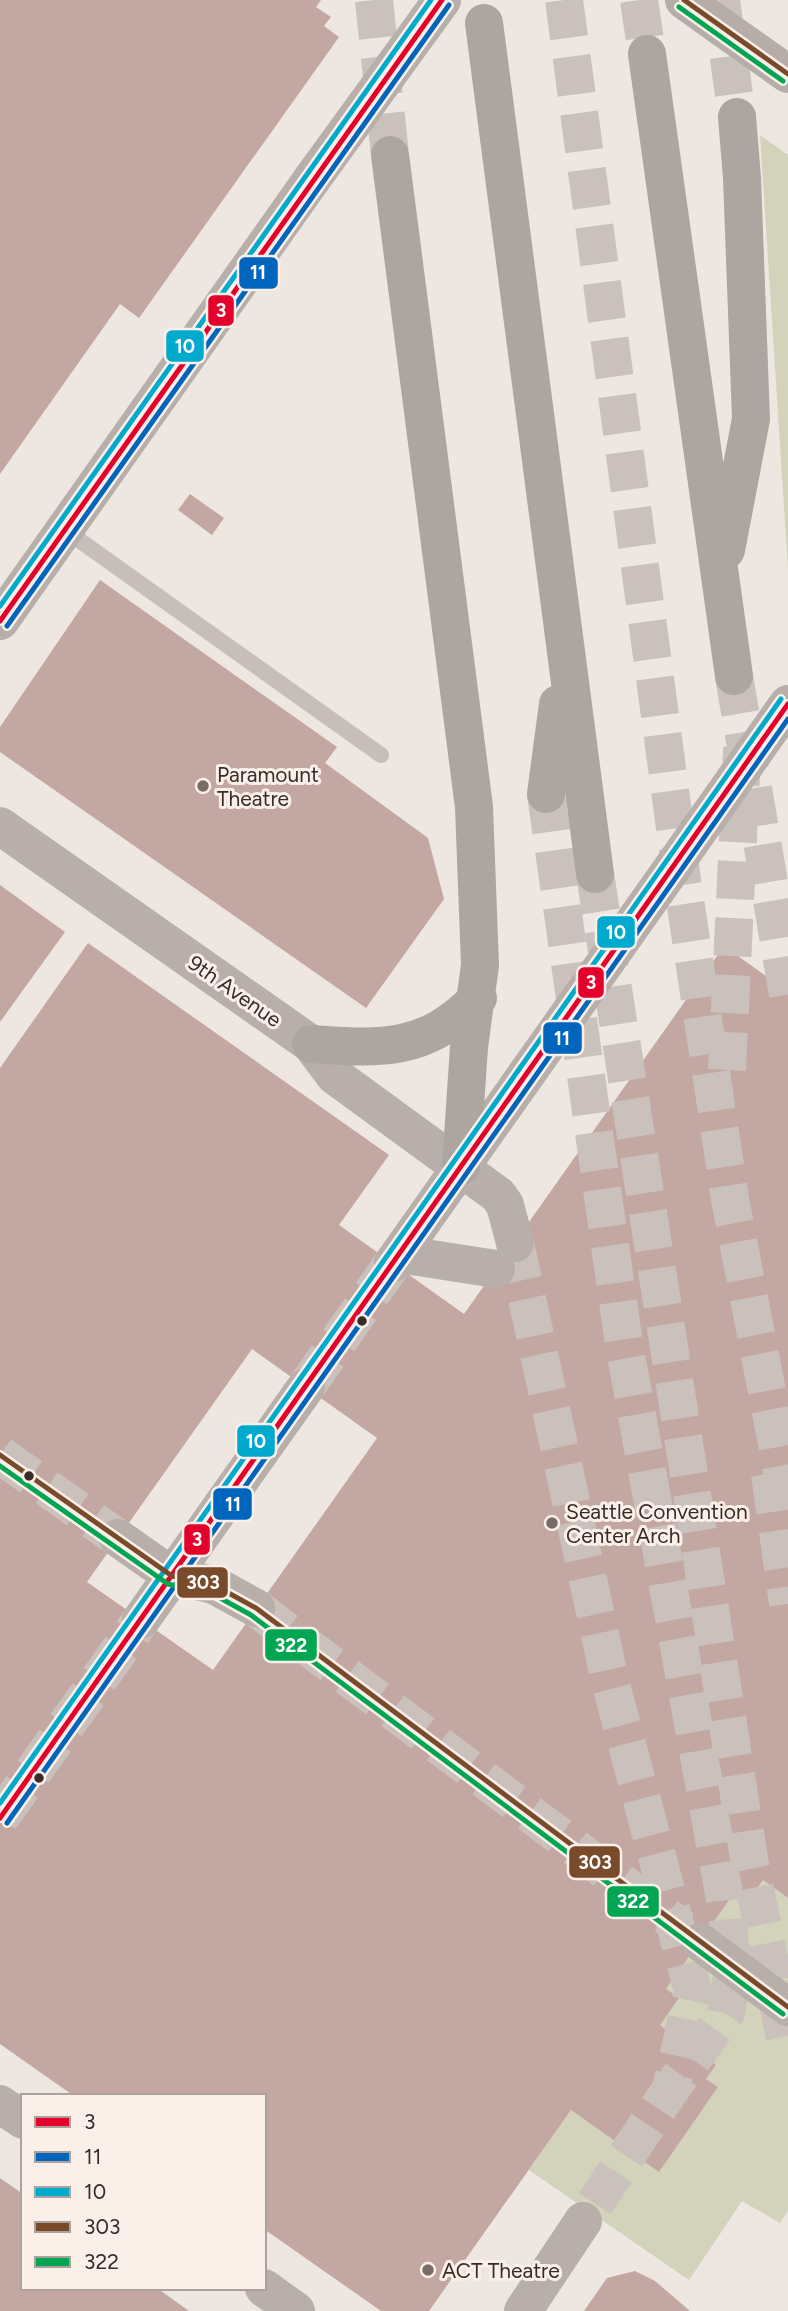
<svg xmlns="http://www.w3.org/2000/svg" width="788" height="2311" font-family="Figtree,sans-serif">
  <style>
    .green { fill: #d2d3ba }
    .building { fill: #c3a7a2; fill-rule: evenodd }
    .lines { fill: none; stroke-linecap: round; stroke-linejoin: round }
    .secondary-tunnel { stroke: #cac1bc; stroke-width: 38; stroke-dasharray: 38 19; stroke-linecap: butt }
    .highway-tunnel { stroke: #cac1bc; stroke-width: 38; stroke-dasharray: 38 19; stroke-linecap: butt }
    .lane { stroke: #c7beba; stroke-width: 16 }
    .secondary { stroke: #b8aeaa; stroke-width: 38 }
    .primary { stroke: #b6ada9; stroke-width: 38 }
    .highway { stroke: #ada5a0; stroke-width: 38 }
    .secondary-bridge { stroke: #b8aeaa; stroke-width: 38 }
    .primary-bridge { stroke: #b6ada9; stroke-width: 38 }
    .bus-1-casing { stroke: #fbf0e9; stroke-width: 10 }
    .bus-2-casing { stroke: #fbf0e9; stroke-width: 10 }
    .bus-3-casing { stroke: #fbf0e9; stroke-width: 10 }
    .bus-4-casing { stroke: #fbf0e9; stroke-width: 10 }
    .bus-5-casing { stroke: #fbf0e9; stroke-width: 10 }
    .bus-1 { stroke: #e4002b; stroke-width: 5 }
    .bus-2 { stroke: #0065bd; stroke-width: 5 }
    .bus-3 { stroke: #00a9ce; stroke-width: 5 }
    .bus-4 { stroke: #7a4b2a; stroke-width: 5 }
    .bus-5 { stroke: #00a651; stroke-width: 5 }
    .poi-dot { fill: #786c69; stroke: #fbf0e9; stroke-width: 2.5 }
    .bus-dot { fill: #392b28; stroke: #fbf0e9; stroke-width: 2.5 }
    .labels { text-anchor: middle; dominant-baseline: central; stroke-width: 6; stroke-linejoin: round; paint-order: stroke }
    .poi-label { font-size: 21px; fill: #392b28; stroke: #fbf0e9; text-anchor: start }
    .street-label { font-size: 21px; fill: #392b28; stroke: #fbf0e9 }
    .line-badge { stroke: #fbf0e9; stroke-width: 2.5 }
    .badge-label { font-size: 19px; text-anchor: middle; font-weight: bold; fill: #fff }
  </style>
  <rect width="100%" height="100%" fill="#eee6e1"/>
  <path class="green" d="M760,135L788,155V569Z
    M763,1880L788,1898V2211L780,2223L742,2201L689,2280L529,2170L571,2110L659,2171L718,2087L706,2079L716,2065L660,2025L666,1989L732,1896L745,1905Z"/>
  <path class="building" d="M0,0H321L316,7L331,17L324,26L339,37L139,318L120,304L0,474Z
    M190,494L224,518L212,535L178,510Z
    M100,580L337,747L325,763L428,838L444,899L366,1008L0,752V727Z
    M0,885L65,932L0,1022Z
    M88,943L389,1155L339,1225L464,1314L724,946L788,992V1898L763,1880L745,1905L732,1896L666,1989L679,1998L660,2025L716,2065L706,2079L718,2087L659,2172L571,2110L429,2311H381L264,2229V2096H74L0,2044V1068ZM252,1349L377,1438L213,1670L87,1582Z
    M0,2178L23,2194V2288H157L189,2311H0Z
    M635,2271L655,2281L690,2311H584L607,2278Z"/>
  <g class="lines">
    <path class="secondary-tunnel" d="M515,1243L610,1681L693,1991L671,2089L583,2221
      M306,1387L393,1263
      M0,1455L118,1538
      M256,1608L682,1928
      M0,1818L141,1620"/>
    <path class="highway-tunnel" d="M374,0L390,155
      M564,0L682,880L730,1199L788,1501
      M639,0L647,54
      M721,0L737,117
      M734,676L788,995
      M546,794L624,1344L725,1899L733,1971L726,2013L671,2089
      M595,874L750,1865L788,2052
      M727,1070L743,733
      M770,1474L788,1604"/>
    <path class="lane" d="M65,530L381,755"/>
    <path class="secondary" d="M0,621L312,179
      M0,826L311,1044L335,1076L498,1195L505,1205L515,1243
      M399,1254L496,1269
      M393,1263L788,704
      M118,1538L172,1576L214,1585L256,1608
      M141,1620L306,1387
      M0,2104L23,2120
      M264,2288L296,2311
      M523,2311L583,2221"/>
    <path class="primary" d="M684,0L723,28"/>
    <path class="highway" d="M484,23L595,874
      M647,54L734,676
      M390,155L474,807L480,965L469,1047L461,1166
      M726,550L751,419L742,178L737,117
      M546,794L558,704
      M311,1044C381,1049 426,1052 478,998"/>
    <path class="secondary-bridge" d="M312,179L442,0
      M700,1942L788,2007"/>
    <path class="primary-bridge" d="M723,28L788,74"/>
    <g class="bus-1-casing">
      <path id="bus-1" d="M0,621L442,0
        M0,1818L788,704"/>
    </g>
    <g class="bus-2-casing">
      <path id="bus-2" d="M7,626L449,5
        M7,1823L788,719"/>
    </g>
    <g class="bus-3-casing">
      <path id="bus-3" d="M0,606L431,0
        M0,1803L781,699"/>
    </g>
    <g class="bus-4-casing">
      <path id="bus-4" d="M684,0L788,74
        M0,1455L172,1576L214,1585L256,1608L788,2007"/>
    </g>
    <g class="bus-5-casing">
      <path id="bus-5" d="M679,7L783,81
        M0,1466L168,1584L211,1593L251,1615L783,2014"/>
    </g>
    <use href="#bus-1" class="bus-1"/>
    <use href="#bus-2" class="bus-2"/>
    <use href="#bus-3" class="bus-3"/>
    <use href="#bus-4" class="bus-4"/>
    <use href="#bus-5" class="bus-5"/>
  </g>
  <g class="poi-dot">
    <circle cx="203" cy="786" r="7"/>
    <circle cx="552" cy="1523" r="7"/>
    <circle cx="428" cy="2270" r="7"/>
  </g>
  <g class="bus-dot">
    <circle cx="362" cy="1321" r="6"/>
    <circle cx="29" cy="1476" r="6"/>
    <circle cx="39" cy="1778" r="6"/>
  </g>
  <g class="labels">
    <g class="poi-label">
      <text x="217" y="774">Paramount<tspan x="217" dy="24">Theatre</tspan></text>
      <text x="566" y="1511">Seattle Convention<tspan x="566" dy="24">Center Arch</tspan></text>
      <text x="442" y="2270">ACT Theatre</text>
    </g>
    <g class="street-label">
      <text transform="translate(235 991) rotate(35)">9th Avenue</text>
    </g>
  </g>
  <g class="line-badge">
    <rect x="238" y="256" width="41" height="34" rx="7" fill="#0065bd"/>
    <rect x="207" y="294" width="28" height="33" rx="7" fill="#e4002b"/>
    <rect x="165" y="329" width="40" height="34" rx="7" fill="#00a9ce"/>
    <rect x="596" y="915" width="40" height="34" rx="7" fill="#00a9ce"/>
    <rect x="577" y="966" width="28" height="33" rx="7" fill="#e4002b"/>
    <rect x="542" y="1021" width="41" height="34" rx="7" fill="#0065bd"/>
    <rect x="236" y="1424" width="40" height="34" rx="7" fill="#00a9ce"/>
    <rect x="212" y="1487" width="41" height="34" rx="7" fill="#0065bd"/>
    <rect x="183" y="1523" width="28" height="33" rx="7" fill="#e4002b"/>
    <rect x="176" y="1566" width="53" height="33" rx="7" fill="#7a4b2a"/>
    <rect x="264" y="1628" width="54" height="34" rx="7" fill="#00a651"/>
    <rect x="568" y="1845" width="53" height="34" rx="7" fill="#7a4b2a"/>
    <rect x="606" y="1885" width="54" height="33" rx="7" fill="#00a651"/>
  </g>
  <g class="badge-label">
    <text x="258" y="279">11</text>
    <text x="221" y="317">3</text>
    <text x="185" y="353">10</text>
    <text x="616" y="939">10</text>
    <text x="591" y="989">3</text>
    <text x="562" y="1045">11</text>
    <text x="256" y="1448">10</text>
    <text x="233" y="1511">11</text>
    <text x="197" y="1546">3</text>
    <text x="203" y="1589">303</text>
    <text x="291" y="1652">322</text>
    <text x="595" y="1869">303</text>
    <text x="633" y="1908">322</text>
  </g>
  <rect x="21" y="2094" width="245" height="196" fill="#fbf0e9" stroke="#ada19c" stroke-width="2"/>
  <rect x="35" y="2117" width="35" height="10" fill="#e4002b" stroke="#ada19c" stroke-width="2"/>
  <text x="84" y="2129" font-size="21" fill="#392b28">3</text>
  <rect x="35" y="2152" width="35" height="10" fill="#0065bd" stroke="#ada19c" stroke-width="2"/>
  <text x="84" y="2164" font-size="21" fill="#392b28">11</text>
  <rect x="35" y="2187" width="35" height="10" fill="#00a9ce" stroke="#ada19c" stroke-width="2"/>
  <text x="84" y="2199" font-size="21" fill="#392b28">10</text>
  <rect x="35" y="2222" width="35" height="10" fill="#7a4b2a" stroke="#ada19c" stroke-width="2"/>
  <text x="84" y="2234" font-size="21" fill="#392b28">303</text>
  <rect x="35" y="2257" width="35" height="10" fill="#00a651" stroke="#ada19c" stroke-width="2"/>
  <text x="84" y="2269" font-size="21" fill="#392b28">322</text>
</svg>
